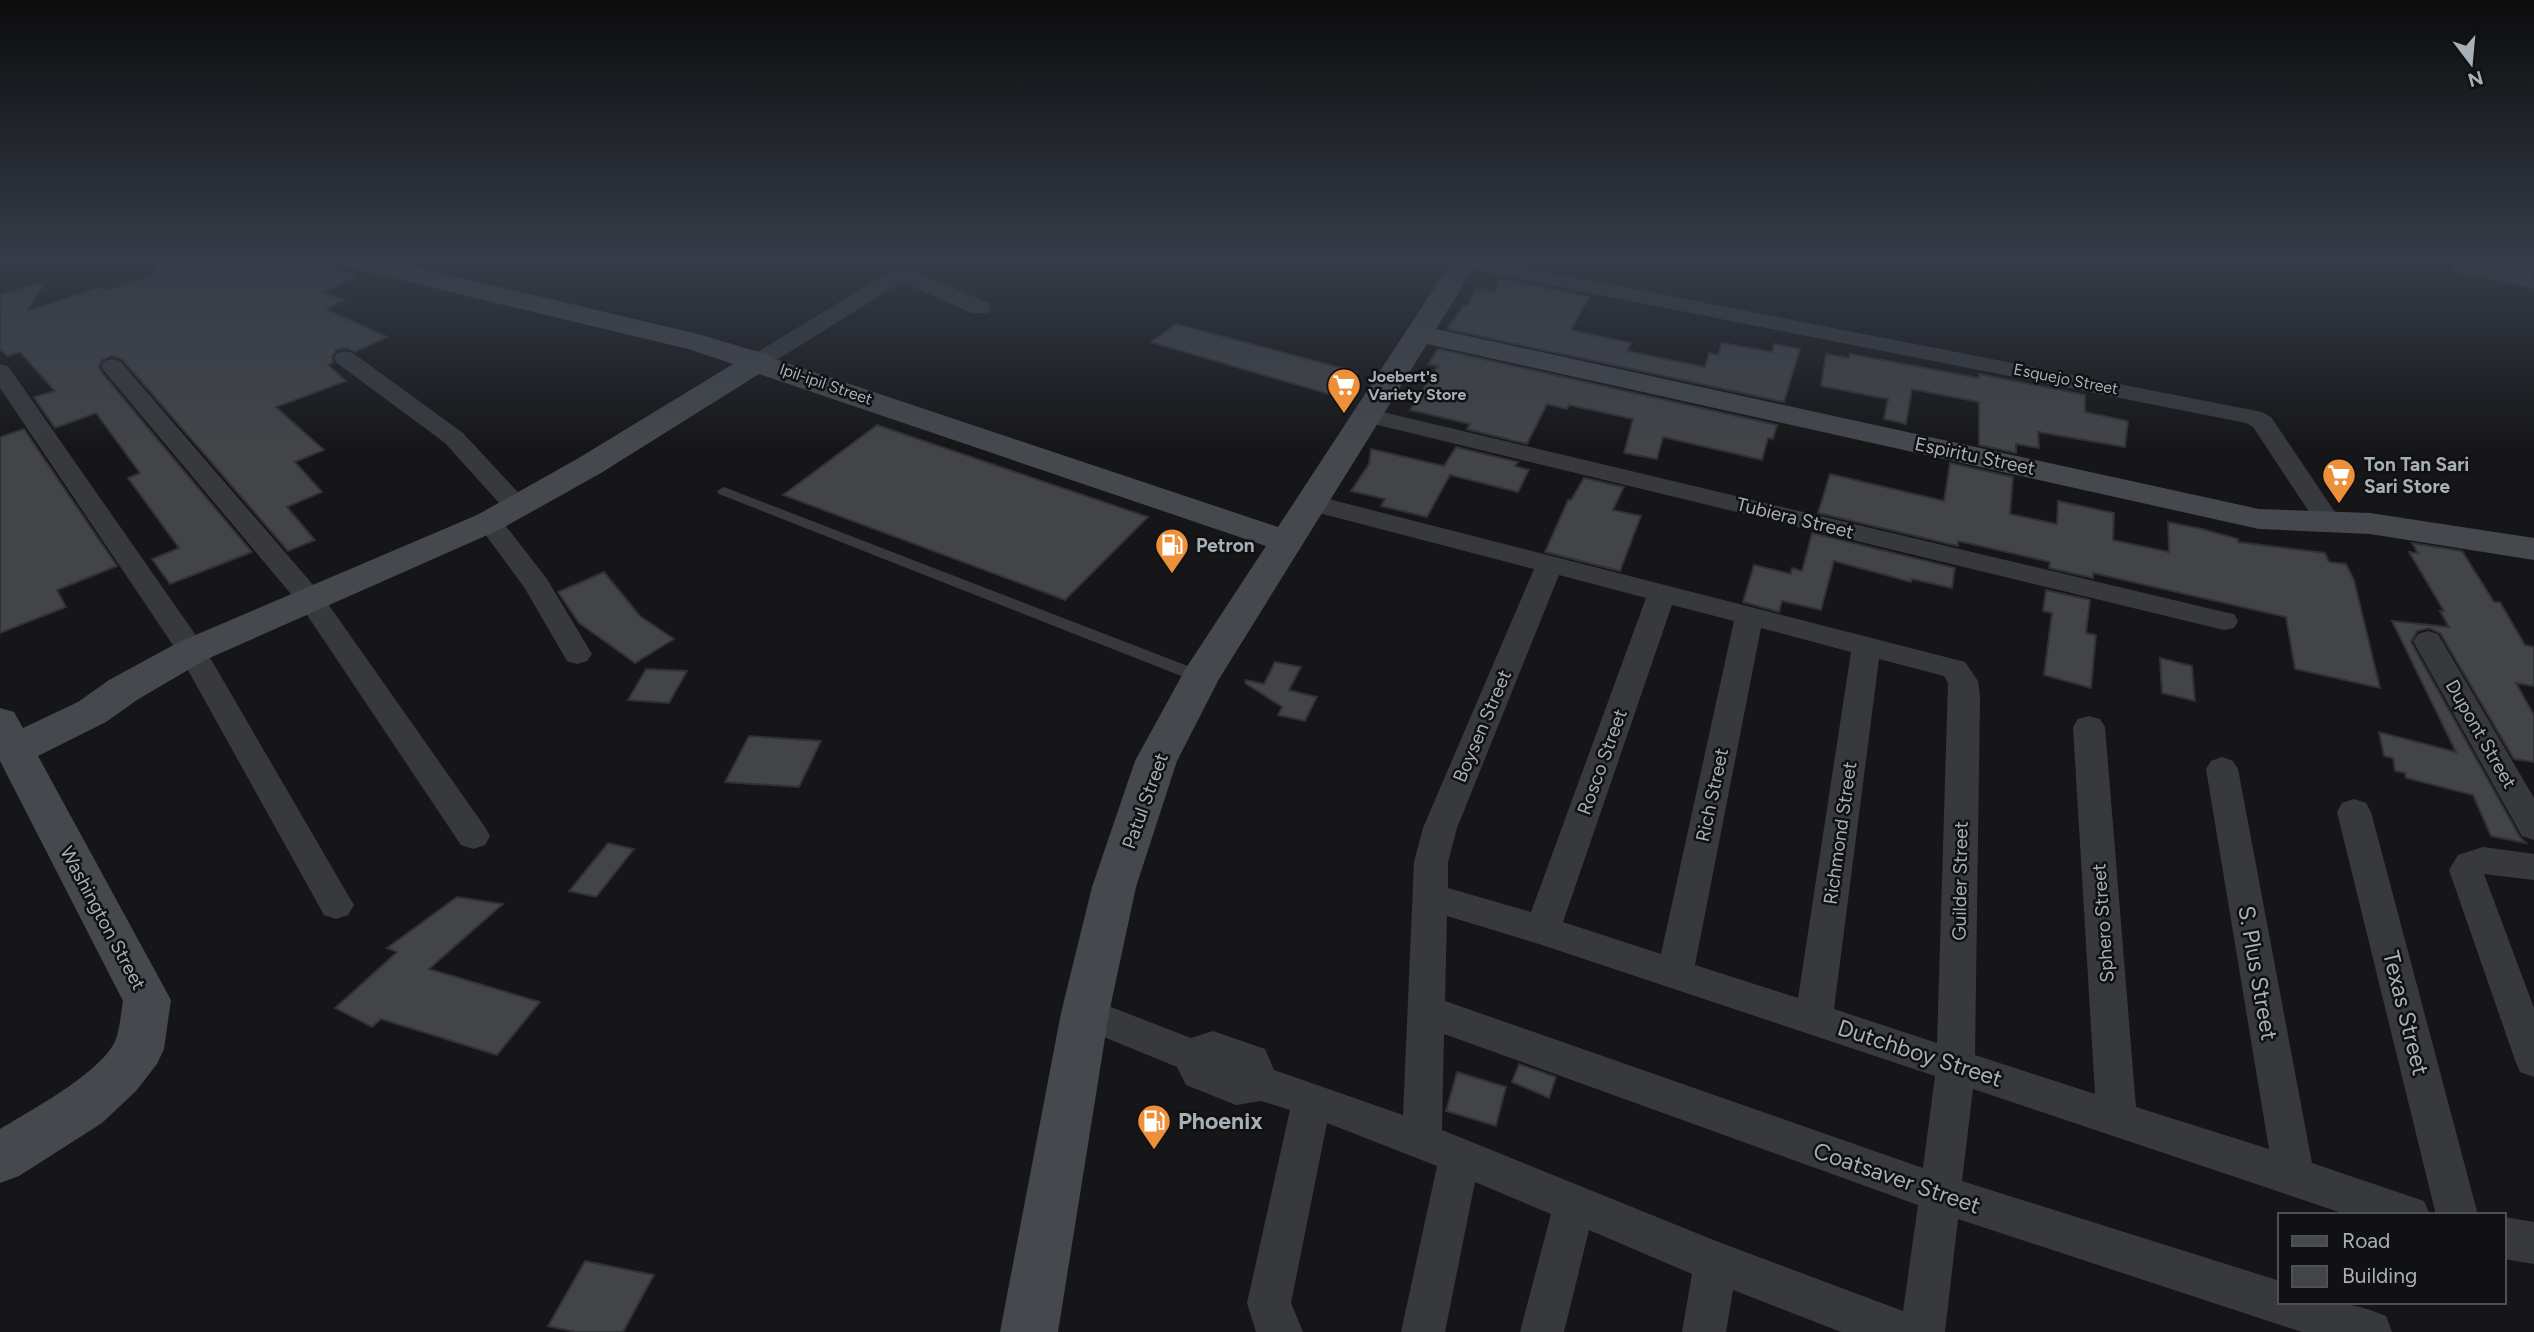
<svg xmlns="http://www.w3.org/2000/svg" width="2534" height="1332" font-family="Figtree,sans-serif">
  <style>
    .building { fill: #424448; stroke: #303134; stroke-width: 2 }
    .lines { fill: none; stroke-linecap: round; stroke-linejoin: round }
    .lane { fill: #37393d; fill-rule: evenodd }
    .street { fill: #37393d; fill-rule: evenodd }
    .secondary { fill: #45484d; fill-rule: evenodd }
    .labels { text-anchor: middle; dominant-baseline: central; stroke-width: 5; stroke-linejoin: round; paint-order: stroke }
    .far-poi-label { font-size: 16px; font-weight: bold; fill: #a8b0b7; stroke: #111113; text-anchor: start }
    .far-street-label { font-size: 16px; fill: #a8b0b7; stroke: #111113 }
    .street-label { font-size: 19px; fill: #a8b0b7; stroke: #111113 }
    .poi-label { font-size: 19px; font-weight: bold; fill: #a8b0b7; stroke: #111113; text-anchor: start }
    .near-street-label { font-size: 23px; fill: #a8b0b7; stroke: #111113 }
    .near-poi-label { font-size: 23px; font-weight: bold; fill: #a8b0b7; stroke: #111113; text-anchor: start }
  </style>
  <rect width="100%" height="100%" fill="#161618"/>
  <path class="building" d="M157,261H316L357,276L322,293L345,300L326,309L387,337L355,352L346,348L336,350L332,357L333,362L328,365L346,381L276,407L324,450L295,462L322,492L287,507L315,540L288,551L122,359L111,356L102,360L99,367L102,373L252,552L170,584L152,559L179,548L128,478L140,473L96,413L55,428L34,397L55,391L20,352L7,356L1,349L0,351V295L46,282L27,311L101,287L106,291L152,276Z
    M2453,261L2534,263V288L2452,271Z
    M1501,278L1589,297L1571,330L1631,343L1627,351L1705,367L1709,353L1718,355L1722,343L1772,352L1774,344L1800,349L1784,402L1447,329L1464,305L1468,306L1476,288L1495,292Z
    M1176,324L1357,372L1332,395L1151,342Z
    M1438,349L1777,425L1773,439L1768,438L1762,460L1663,437L1657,459L1624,453L1633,419L1569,405L1567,409L1547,404L1527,444L1467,429L1470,424L1410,410L1438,366L1428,364Z
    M1826,354L1849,358L1850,354L1979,378V374L2085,395V412L2128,421L2125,447L2038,432L2039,448L2016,444V453L1979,445V402L1912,389L1906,424L1884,419L1888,399L1821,386Z
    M877,425L1148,517L1065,600L783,495Z
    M24,429L117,566L57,590L66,607L0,633V437Z
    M1456,447L1518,462L1515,466L1529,470L1518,492L1450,475L1427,517L1381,506L1385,499L1351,491L1369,464L1371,449L1444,466Z
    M1950,463L2013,477L2010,514L2057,524L2058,501L2114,513L2113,540L2169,552L2168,522L2202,529L2238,539V542L2325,553L2329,562L2346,564L2354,580L2380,688L2295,669L2286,617L2093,573V578L2049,568L2050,562L1958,541V546L1818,513L1830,474L1944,501Z
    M1584,478L1624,487L1613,510L1641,516L1620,571L1545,552L1568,500H1571Z
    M1812,533L1955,568L1952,588L1912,579L1911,582L1834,561L1821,610L1782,601L1779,612L1743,602L1754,565L1791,574L1792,568L1802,571Z
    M2412,543L2462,551L2494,602H2500L2525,645L2534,647V686L2516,683L2534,715V762L2514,759L2440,633L2429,628L2417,631L2411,642L2520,837L2526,843L2491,836L2473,795L2406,778L2405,773L2395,771L2393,758L2384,756L2379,732L2456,752L2392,621L2449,627L2440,611H2444L2409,552L2418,553Z
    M604,572L640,616L674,639L635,663L579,623L558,592Z
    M2046,590L2090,600L2086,633L2096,635L2091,688L2044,675L2052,613L2043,611Z
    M2160,658L2192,666L2195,701L2162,693Z
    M1275,662L1301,667L1289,690L1317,697L1305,721L1278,715L1282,707L1245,683L1246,680L1264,684Z
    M646,669L687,671L669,703L628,700Z
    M749,736L821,741L799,787L725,782Z
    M608,843L634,849L596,897L569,891Z
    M457,897L503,904L429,969L540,1002L497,1055L381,1019L372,1027L335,1008L397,952L387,948Z
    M1519,1064L1556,1077L1549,1098L1512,1082Z
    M1457,1072L1506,1087L1496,1126L1446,1111Z
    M585,1261L654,1275L623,1332H575L548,1326Z"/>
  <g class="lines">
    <path class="lane" d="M724,487L1206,673L1208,677L1200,682L1194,681L719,494L717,491Z"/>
    <path class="street" d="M1491,261L2262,412L2271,417L2341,521L2337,527L2328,529L2319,527L2253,427L2246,423L1464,268L1457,266L1454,262Z
      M898,269L916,272L988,303L991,308L988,313H972L902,282L767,366H751L748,361L751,356L891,271Z
      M345,351L353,353L463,433L526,501L530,507L526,513L517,515L508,513L445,443L337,363L334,358L337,353Z
      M112,359L120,361L321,594L485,827L490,836L485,845L473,849L461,845L301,606L104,371L101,366L104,361Z
      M0,364L8,366L202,644L348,895L354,905L348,915L336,919L324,915L179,654L0,388Z
      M1366,408L2224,612L2234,614L2238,621L2234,628L2224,630L1357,420L1354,415L1357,410Z
      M1309,494L1965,662L1978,681L1980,697L1975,1055L2095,1094L2073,727L2078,719L2089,716L2100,719L2105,727L2136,1107L2269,1149L2206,769L2211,761L2222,757L2233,761L2238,769L2312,1163L2424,1201L2430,1215H2348L1973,1089L1962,1181L2280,1281V1302C2323,1302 2345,1299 2386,1316L2392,1332H2302L1958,1219L1945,1332H1841L1733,1290L1726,1332H1682L1692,1274L1589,1230L1564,1332H1520L1551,1214L1475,1182L1445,1332H1401L1437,1166L1327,1123L1291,1303L1303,1332H1256L1247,1303L1290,1110L1261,1101L1236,1105L1186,1085L1177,1067L1072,1024L1066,1013L1072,1002L1085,997L1191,1038L1213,1031L1265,1049L1274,1070L1403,1115L1414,862L1423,828L1534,569L1300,508L1296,502L1300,496ZM1559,575L1646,598L1531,912L1448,888V862L1457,828ZM1672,605L1734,621L1661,954L1563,922ZM1761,628L1851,652L1798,998L1695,965ZM1879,659L1944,676L1948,683L1937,1043L1834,1009ZM1447,916L1542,945L1935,1076L1923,1168L1445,1001ZM1444,1034L1918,1205L1903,1311L1716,1241L1442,1130Z
      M489,514L498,516L547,579L592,654L587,661L577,664L567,661L524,587L476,522L480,516Z
      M2428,631L2438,634L2534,798V840L2522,836L2413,641L2418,634Z
      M2354,799L2366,803L2371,812L2478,1215H2436L2337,812L2342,803Z
      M2483,847L2534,854V880L2484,874L2534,1008V1077L2520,1072L2515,1060L2449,870L2458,855Z
      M2504,1217L2534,1222V1264L2504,1259Z"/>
    <path class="secondary" d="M343,261H390L698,334L769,355L772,358L1278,527L1452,261H1478L1436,329L2259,509L2370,513L2534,538V560L2370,534L2259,529L1427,344L1219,679L1177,761L1136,887L1109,1013L1058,1332H1000L1061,1013L1092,887L1135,761L1186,668L1266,546L759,374L601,473L501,529L205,660L137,700L106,722L38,756L171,1000L164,1049L157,1064L136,1091L102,1123L19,1176L0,1183V1129C30,1111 104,1071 116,1039C120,1027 121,1013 123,1001L0,761V708L14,712L23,728L78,702L109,680L179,642L477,515L577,459L733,364L688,349L347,267Z"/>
  </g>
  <linearGradient id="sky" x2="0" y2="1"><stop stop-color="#0c0c0d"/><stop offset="0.58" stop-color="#363c48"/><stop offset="1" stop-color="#363c48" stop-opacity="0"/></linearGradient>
  <rect width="2534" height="448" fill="url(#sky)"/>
  <defs>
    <g id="supermarket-pin" transform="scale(1.75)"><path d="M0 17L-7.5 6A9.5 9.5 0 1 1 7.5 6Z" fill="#ed9039" stroke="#111113"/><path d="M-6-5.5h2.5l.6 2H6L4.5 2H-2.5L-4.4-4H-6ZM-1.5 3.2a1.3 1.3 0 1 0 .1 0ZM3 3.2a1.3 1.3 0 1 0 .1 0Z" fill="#fff"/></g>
    <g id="fuel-pin" transform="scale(1.75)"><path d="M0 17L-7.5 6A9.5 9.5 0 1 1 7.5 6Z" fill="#ed9039" stroke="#111113"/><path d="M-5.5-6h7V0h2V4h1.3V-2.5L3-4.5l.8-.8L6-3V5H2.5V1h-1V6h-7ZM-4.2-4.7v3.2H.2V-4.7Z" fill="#fff"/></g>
  </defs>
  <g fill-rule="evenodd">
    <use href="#supermarket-pin" x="1344" y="385"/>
    <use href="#supermarket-pin" x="2339" y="475"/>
    <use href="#fuel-pin" x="1172" y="545"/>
    <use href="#fuel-pin" x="1154" y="1121"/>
  </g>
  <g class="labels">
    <g class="far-poi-label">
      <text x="1368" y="376">Joebert's<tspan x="1368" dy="18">Variety Store</tspan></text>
    </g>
    <g class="far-street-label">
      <text transform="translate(2066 379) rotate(11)">Esquejo Street</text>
      <text transform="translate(826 384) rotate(19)">Ipil-ipil Street</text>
    </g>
    <g class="street-label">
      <text transform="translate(1975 456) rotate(12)">Espiritu Street</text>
      <text transform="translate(1795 518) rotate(14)">Tubiera Street</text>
      <text transform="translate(1482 726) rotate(-67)">Boysen Street</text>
      <text transform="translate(2481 734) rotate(60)">Dupont Street</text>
      <text transform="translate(1602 762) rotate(-70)">Rosco Street</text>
      <text transform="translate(1712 795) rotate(-78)">Rich Street</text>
      <text transform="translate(1145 801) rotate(-70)">Patul Street</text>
      <text transform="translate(1840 833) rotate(-82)">Richmond Street</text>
      <text transform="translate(1960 881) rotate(-89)">Guilder Street</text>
      <text transform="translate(103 918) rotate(62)">Washington Street</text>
      <text transform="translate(2103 923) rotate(-94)">Sphero Street</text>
    </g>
    <g class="poi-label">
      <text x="2364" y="464">Ton Tan Sari<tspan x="2364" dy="22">Sari Store</tspan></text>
      <text x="1196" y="545">Petron</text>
    </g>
    <g class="near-street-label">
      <text transform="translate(2258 973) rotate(80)">S. Plus Street</text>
      <text transform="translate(2406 1013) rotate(76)">Texas Street</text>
      <text transform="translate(1920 1053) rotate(18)">Dutchboy Street</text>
      <text transform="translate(1897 1178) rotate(19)">Coatsaver Street</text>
    </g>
    <g class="near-poi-label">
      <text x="1178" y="1121">Phoenix</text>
    </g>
  </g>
  <rect x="2278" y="1213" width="228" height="91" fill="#111113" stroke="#4d5155" stroke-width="2"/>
  <rect x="2292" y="1236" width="35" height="10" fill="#45484d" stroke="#4d5155" stroke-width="2"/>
  <text x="2342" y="1248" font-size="21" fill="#a8b0b7">Road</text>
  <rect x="2292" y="1266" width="35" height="21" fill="#424448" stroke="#4d5155" stroke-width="2"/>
  <text x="2342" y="1283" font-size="21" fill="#a8b0b7">Building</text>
  <g transform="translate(2471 63) rotate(164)" stroke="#111113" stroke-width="5" paint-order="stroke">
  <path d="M0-5L12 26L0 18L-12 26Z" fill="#a8b0b7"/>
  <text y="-10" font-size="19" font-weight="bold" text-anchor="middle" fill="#a8b0b7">N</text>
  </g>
</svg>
